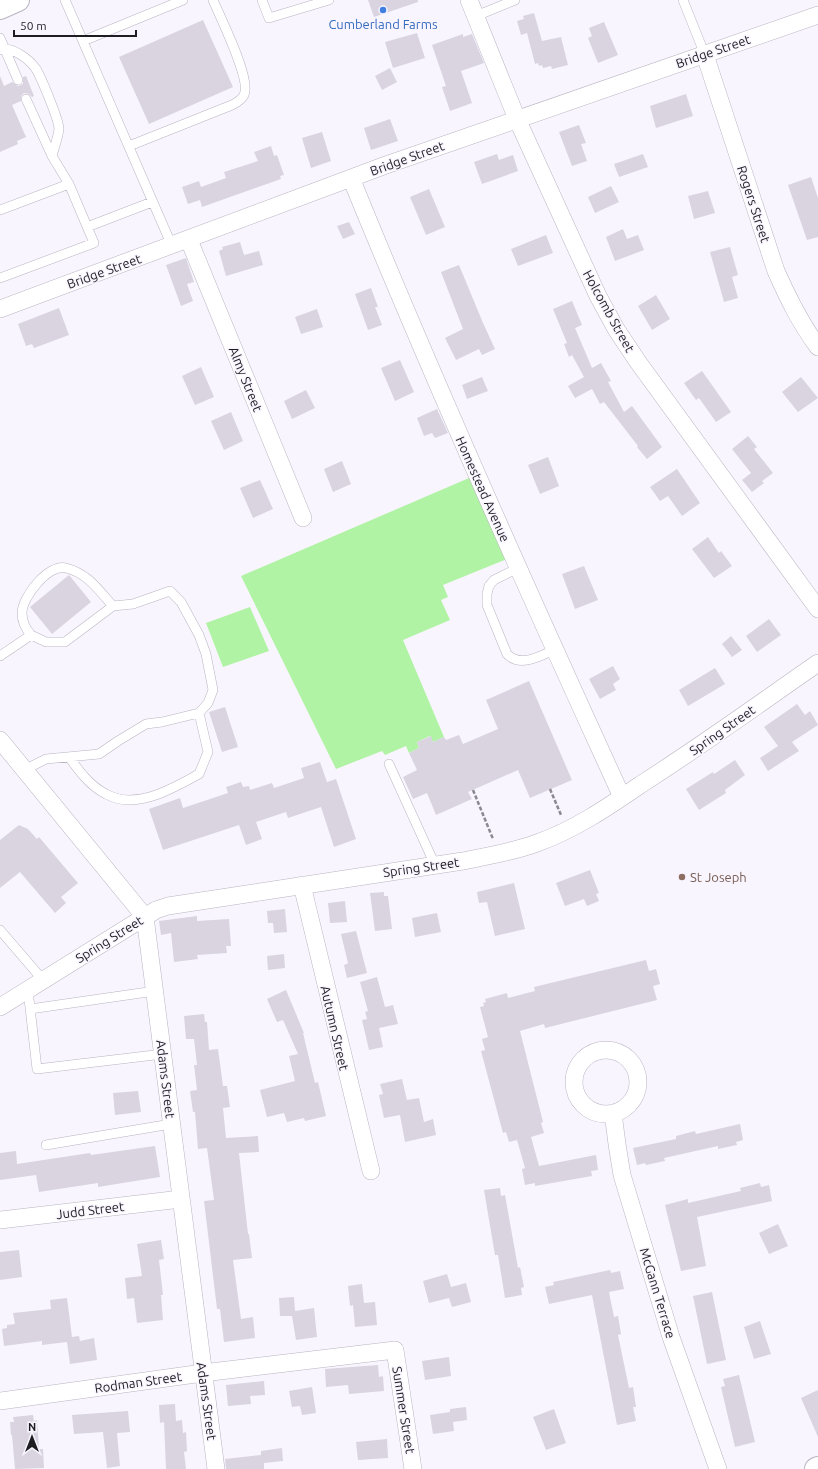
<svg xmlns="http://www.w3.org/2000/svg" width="818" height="1469" font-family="Ubuntu,sans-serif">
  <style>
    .green { fill: #b1f3a4 }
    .building { fill: #d9d4e0 }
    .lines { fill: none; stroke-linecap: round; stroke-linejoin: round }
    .service-casing { stroke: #b9b4c0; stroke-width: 10 }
    .minor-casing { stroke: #b9b4c0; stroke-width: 18 }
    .secondary-casing { stroke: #b9b4c0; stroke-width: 24 }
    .trunk-casing { stroke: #b9b4c0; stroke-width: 24 }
    .path { stroke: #8b888f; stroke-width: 2.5; stroke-dasharray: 4 2; stroke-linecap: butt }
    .service { stroke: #fff; stroke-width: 9 }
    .minor { stroke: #fff; stroke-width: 17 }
    .secondary { stroke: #fff; stroke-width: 22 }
    .trunk { stroke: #fff; stroke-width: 22 }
    .shop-dot { fill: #3f7fe0; stroke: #f9f5ff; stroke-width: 1.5 }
    .education-dot { fill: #8d6e63; stroke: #f9f5ff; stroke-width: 1.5 }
    .labels { text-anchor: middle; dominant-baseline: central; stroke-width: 3; stroke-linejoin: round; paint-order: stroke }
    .shop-label { font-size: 13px; fill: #366cbe; stroke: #f9f5ff }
    .street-label { font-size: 13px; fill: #1e1d21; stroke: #f9f5ff }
    .education-label { font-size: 13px; fill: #785e54; stroke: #f9f5ff; text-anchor: start }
  </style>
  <rect width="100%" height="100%" fill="#f9f5ff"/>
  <path class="green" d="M476,475L512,557L443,585L448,597L441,600L450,620L403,640L444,737L433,742L430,736L417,742L419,748L409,753L406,746L385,755L382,751L336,769L241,576Z
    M250,607L269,651L223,667L206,623Z"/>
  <path class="building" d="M368,0H418V2L374,17Z
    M534,13L542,41L561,37L568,65L552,69L551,66L543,68L542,65L539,66L538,63L535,64L527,33L521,35L517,21L524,19L523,16Z
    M203,20L233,87L149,124L119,57Z
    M604,22L618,55L598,63L588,38L592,36L589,28Z
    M417,33L425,58L393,68L385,42Z
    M463,34V37L472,34L484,63L461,71L472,103L450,111L442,87L446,86L432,45Z
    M390,68L397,82L382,90L375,76Z
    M0,76L4,86L12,82L18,86L23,84V77L26,76L34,96L32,97L29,94L24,93L21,96V101L12,105L26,137L17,141L18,144L0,152Z
    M686,94L693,116L656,128L650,106Z
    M390,119L398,141L371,150L364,128Z
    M579,125L586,143L581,144L587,161L572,166L559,132Z
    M322,132L331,161L311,168L302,138Z
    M271,146L274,156L277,155L284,175L280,176L281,179L202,207L200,200L188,204L182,187L199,181L201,187L226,178L224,172L258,161L254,152Z
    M497,154L499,160L513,155L518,171L482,184L474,162Z
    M643,154L648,167L619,177L614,164Z
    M811,177L818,198V237L807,240L788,185Z
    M611,186L619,202L595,213L588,197Z
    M429,189L445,227L426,235L410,197Z
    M708,191L715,213L694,219L688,196Z
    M349,222L355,234L343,239L337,226Z
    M623,229L627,239L638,235L644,250L615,261L606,237Z
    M546,235L553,253L518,266L511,249Z
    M240,242L244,255L259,251L263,265L226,276L219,251L223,249L222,247Z
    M730,247L738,275L732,277L738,298L724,302L710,252Z
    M186,258L194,282L187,284L193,301L181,306L166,265Z
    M459,265L483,323L495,349L482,355L479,349L456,360L445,338L463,329L441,272Z
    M371,288L378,307H375L382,325L368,330L355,294Z
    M656,295L670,319L652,330L638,306Z
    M572,301L582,325L575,328L592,368L601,363L611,381L608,382L624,412L632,406L662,447L647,459L637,447L638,446L604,402L600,404L592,389L575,398L568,386L584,377L572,355L569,357L564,344L567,343L553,309Z
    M59,308L69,335L34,348L32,344L26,346L18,324Z
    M317,309L323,327L301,334L295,317Z
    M400,360L414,392L395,401L381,368Z
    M201,367L214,397L195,405L182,376Z
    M702,371L731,412L716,422L699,398L696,400L684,383Z
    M482,377L488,391L467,399L462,385Z
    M801,377L818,398L798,412L782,392Z
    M306,390L315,408L292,419L284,401Z
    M437,409L448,433L435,438L432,433L424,436L417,418Z
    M231,412L243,441L224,450L211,421Z
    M748,436L757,447L754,449L773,473L762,481L764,483L752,492L742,480L751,473L732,449Z
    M548,457L559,486L540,494L528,465Z
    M342,461L351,484L333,492L324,469Z
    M677,469L700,503L682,516L668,496L660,501L650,487Z
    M260,480L273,509L253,518L240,488Z
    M708,537L719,553L721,551L732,566L714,578L692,549Z
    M584,566L598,600L575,609L562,574Z
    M69,575L91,602L52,634L30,607Z
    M769,619L781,635L757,652L746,636Z
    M731,636L742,650L732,657L722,644Z
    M613,666L620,679L613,684L616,690L600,699L589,679Z
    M715,668L725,684L688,706L679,690Z
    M529,681L572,780L530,798L518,770L468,792L472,799L436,815L427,793L413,799L403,777L417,770L409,753L419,748L417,742L431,736L433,742L444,737L446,740L459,735L463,744L498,729L486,700Z
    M797,704L805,715L810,711L818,725L792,742L799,751L768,771L760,758L778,746L764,727Z
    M225,707L238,747L222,752L209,712Z
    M735,760L745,775L725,790L726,793L699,810L686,789L713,772L714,774Z
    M320,762L327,782L336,779L356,839L334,847L321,807L288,818L286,812L256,822L262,839L246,845L239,825L163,850L149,809L180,798L183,808L228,793L226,787L241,782L243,787L249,786L250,790L272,783L274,788L304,778L301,768Z
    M19,825L28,829L37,839L39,837L78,883L61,897L66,903L55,913L20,872L0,888V840Z
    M590,870L599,893L596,894L599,901L587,906L584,899L565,906L556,883Z
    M514,883L525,929L495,936L487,902L479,903L477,892Z
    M384,892V896H388L392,929L375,931L370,893Z
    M345,901L347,922L330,923L328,903Z
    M285,909L287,932L274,933L273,923H268L267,911Z
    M437,913L441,932L415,937L412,918Z
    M197,916V921L229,919L231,946H226L227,953L197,955L198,959L174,962L171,933L161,935L159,921Z
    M356,931L367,973L347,978L344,965L349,963H348L341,934Z
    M284,954L285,968L268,970L267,956Z
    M646,960L649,971L656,969L660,984L653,986L657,1000L545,1028L544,1024L520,1031L543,1122L541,1123L544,1133L531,1137L539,1166L596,1155L598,1170L591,1171L592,1176L535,1186V1183L525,1185L522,1169L525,1168L517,1140L509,1142L506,1132L503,1133L481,1051L485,1050L482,1039L488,1037L480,1007L484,1006L483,1003L486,1002L485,999L507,993L508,998L535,991L534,987Z
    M377,977L385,1007L393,1005L398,1024L379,1028L383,1047L369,1050L362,1020L367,1019L365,1012L368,1011L360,982Z
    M286,990L304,1033H303L315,1083L318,1082L326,1116L305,1121L304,1118L287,1122L284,1113L267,1117L260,1090L295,1081L289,1056L298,1054L283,1020L277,1022L267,999Z
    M204,1014L205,1022H207L209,1050L218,1049L223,1086H227L230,1107L223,1108L226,1138L258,1136L259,1152L239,1153L248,1234H249L252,1258L233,1260L241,1319L253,1317L255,1338L224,1342L220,1309H217L204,1201L214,1200L207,1148L198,1149L195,1112H193L190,1091L197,1090L194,1065H197L194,1039H186L184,1016Z
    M402,1079L407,1100L419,1098L424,1122L433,1119L436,1135L405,1142L400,1115L384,1118L379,1095L383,1094L380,1084Z
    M138,1091L141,1112L115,1115L113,1093Z
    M740,1124L743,1140L736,1142L737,1145L718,1149V1146L664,1158L665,1161L646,1165L645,1163L637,1165L633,1148L676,1139V1136L695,1131L696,1134Z
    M155,1146L160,1177L98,1187V1183L39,1192L36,1175L0,1180V1153L16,1151L17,1164L90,1153L91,1155Z
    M760,1183L761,1187L769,1185L772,1201L697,1217L706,1266L681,1271L665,1205L688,1199V1203L741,1191L740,1188Z
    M500,1188L501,1196L505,1195L518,1268L520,1267L524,1287L521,1288L522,1295L505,1298L498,1255H495L484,1190Z
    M778,1224L788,1246L769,1254L759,1233Z
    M161,1240L164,1259L159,1260L163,1295H161L163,1320L137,1323L134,1298L127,1299L125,1278L142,1276L137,1244Z
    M19,1250L22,1277L0,1280V1252Z
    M610,1270L611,1273L620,1271L624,1289L609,1292L614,1317L618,1316L621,1334L618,1335L629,1388L633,1387L636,1407H633L636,1421L617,1425L592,1295L549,1304L545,1287L554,1285L553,1282Z
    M447,1274L451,1287L466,1283L471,1302L452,1307L449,1298L429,1303L423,1281Z
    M362,1284L364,1303L375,1302L377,1325L355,1327L353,1305L350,1306L348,1286Z
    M712,1292L726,1360L707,1364L693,1296Z
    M294,1297L295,1311L314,1308L317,1337L296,1340L292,1316H280L279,1298Z
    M67,1298L72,1337L79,1336L80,1341L94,1338L97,1360L70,1364L67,1342L42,1345V1341L4,1346L2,1329L7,1328V1325L15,1324L13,1313L51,1309L50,1300Z
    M760,1321L771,1354L754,1359L744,1327Z
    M449,1357L451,1376L425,1380L422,1361Z
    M378,1365L379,1377L383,1376L384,1391L349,1394L348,1385L326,1387L325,1369Z
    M739,1375L755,1442L735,1447L721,1387L725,1386L723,1379Z
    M264,1381L265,1395L250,1396L251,1404L228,1406L226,1385Z
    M312,1387L316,1413L302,1415L300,1406L292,1407L289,1391Z
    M818,1390V1437L801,1398Z
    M175,1404L176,1421L182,1420L183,1433L186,1432L187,1451L184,1452L186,1469H166L164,1422L160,1423L159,1405Z
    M466,1407L467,1420L453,1422L454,1431L433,1434L430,1415L450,1412V1409Z
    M554,1409L566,1443L546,1450L533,1417Z
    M128,1411L130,1432L117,1433L120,1466L107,1468L103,1432L74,1434L72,1415Z
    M33,1415L34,1421L37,1420L39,1449H43L44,1468L15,1469L12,1435H11L10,1422H14L13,1417Z
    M387,1439L388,1458L358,1460L356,1442Z
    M282,1448L283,1461L264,1463V1469H226L225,1459L261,1455V1451Z"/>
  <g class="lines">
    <g class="service-casing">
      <path id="service" d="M65,0L172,246
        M262,0L269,18L329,0
        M683,0L705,55
        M476,16L515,0
        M0,38L18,80
        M83,41L183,0
        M0,50C11,45 30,60 36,69C41,77 59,120 59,129C58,138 54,148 52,156
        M129,146L232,105C236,103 242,99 244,95C252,80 220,17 213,0
        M0,210L69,184
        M87,227L152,202
        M0,278L94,243L69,184L52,156L26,99
        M518,568L494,580L489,586L487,594V605L507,654C520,668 540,656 554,650
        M31,635C25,628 22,622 22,613C22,597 49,563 66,568C89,574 98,590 113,606
        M0,656L31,635L46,642H65L113,606L133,604L170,591L181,602L199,635L206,654L213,690L208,703L199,713L162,722L146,724L118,741L99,754L46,759L26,769
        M69,757C79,771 90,786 106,794C136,811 173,788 199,774L208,752L199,713
        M389,764L435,865
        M0,930L43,980
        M28,990L37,1069L163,1054
        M30,1009L155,991
        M46,1145L171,1124"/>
    </g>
    <g class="minor-casing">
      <path id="minor" d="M469,0L517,119L598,296L616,329L638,362L818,609
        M705,55L776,271C788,298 800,323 818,347
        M351,178C436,387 528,592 622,797
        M189,240L303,518
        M0,309L386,165L818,15
        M0,740L145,917L216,1469
        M302,885L371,1171
        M0,1007L156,910L168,906L463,861C488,856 513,852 537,843C574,830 608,807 640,785C701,746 759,704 818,663
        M574 1082a32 32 0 1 1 64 0a32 32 0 1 1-64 0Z
        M613,1113L617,1144L622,1175L671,1337L718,1469
        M0,1220L181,1199
        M0,1401L203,1373L395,1350L413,1469"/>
    </g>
    <g class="secondary-casing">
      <path id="secondary" d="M816,1469L818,1468"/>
    </g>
    <g class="trunk-casing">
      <path id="trunk" d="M0,8L18,0"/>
    </g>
    <path class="path" d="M550,789L561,815
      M473,790L493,839"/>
    <use href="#service" class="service"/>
    <use href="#minor" class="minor"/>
    <use href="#secondary" class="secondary"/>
    <use href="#trunk" class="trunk"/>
  </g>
  <circle class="shop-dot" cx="383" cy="10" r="4"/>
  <circle class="education-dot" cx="682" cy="877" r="4"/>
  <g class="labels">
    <g class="shop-label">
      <text x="383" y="24">Cumberland Farms</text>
    </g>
    <g class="street-label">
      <text transform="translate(713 51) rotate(-19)">Bridge Street</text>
      <text transform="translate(407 158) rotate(-20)">Bridge Street</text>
      <text transform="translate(754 204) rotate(72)">Rogers Street</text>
      <text transform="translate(104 271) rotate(-20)">Bridge Street</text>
      <text transform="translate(609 311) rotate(61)">Holcomb Street</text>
      <text transform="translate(246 379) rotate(68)">Almy Street</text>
      <text transform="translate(483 489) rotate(66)">Homestead Avenue</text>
      <text transform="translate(722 730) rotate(-35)">Spring Street</text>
      <text transform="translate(421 867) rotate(-8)">Spring Street</text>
      <text transform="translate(109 939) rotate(-32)">Spring Street</text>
      <text transform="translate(335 1028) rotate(77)">Autumn Street</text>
      <text transform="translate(166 1079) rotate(83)">Adams Street</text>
      <text transform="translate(90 1210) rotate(-7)">Judd Street</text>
      <text transform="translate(658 1293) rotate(73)">McGann Terrace</text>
      <text transform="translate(138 1382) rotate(-8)">Rodman Street</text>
      <text transform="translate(207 1401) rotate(82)">Adams Street</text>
      <text transform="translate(404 1410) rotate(81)">Summer Street</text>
    </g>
    <g class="education-label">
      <text x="690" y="877">St Joseph</text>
    </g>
  </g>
  <g transform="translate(32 1437)" stroke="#f9f5ff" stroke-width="3" paint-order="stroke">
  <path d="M0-3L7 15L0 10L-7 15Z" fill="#1e1d21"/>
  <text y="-6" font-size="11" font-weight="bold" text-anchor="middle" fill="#1e1d21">N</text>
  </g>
  <path d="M14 30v6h122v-6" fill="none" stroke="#1e1d21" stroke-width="2"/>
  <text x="20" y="30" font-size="12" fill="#1e1d21" stroke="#f9f5ff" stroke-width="3" paint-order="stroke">50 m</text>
</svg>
